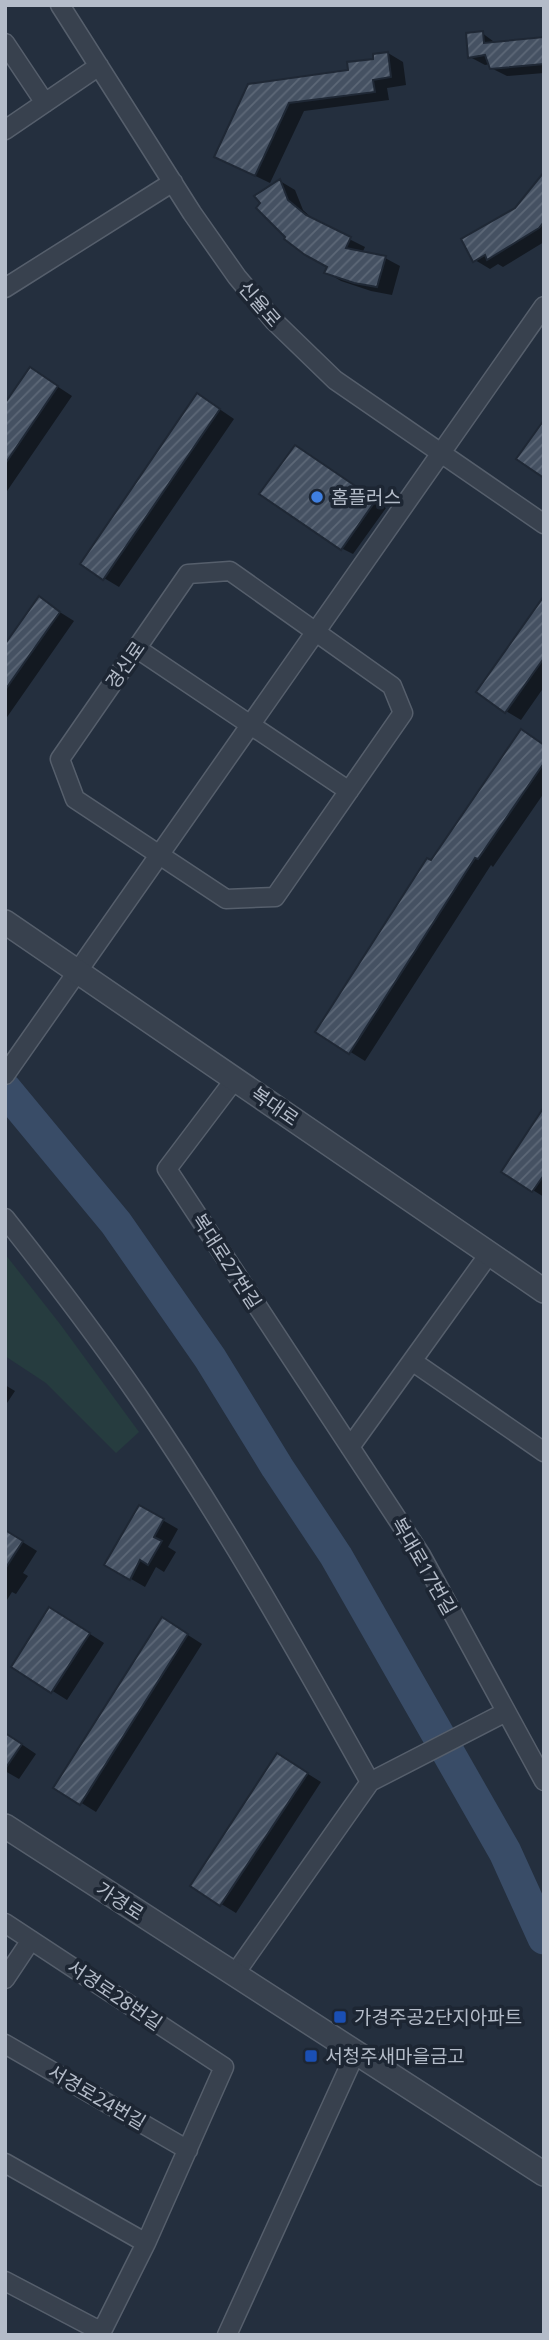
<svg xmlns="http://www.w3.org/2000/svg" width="549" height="2340" font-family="'Noto Sans','Noto Sans KR',sans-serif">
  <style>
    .park { fill: #263c3f }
    .shadow { fill: #0007 }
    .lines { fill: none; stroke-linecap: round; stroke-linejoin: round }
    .river { stroke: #394c67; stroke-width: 33 }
    .building { fill: url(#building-hatch); stroke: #1f2835; stroke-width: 2 }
    .minor-casing { stroke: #565f6c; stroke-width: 21 }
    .tertiary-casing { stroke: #565f6c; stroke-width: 26 }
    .minor { stroke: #38414e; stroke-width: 18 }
    .tertiary { stroke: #38414e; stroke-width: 23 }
    .shop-dot { fill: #3f7fe0; stroke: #1d2633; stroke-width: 2.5 }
    .transit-dot { fill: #1a4fb4; stroke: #1d2633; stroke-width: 2.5 }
    .labels { text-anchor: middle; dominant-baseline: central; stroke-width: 7; stroke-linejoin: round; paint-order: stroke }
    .street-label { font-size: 19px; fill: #b4bcc9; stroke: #1d2633 }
    .poi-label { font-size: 19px; fill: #b4bcc9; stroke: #1d2633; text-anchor: start }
  </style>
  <defs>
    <pattern id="building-hatch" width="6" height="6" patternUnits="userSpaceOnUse" patternTransform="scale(1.75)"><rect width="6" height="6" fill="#455162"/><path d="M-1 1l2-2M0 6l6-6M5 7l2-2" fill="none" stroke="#5d6877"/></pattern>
  </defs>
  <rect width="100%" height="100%" fill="#242f3e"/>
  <path class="park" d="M5,1254L60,1324L139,1432L116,1453L46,1383L5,1356Z"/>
  <path class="shadow" d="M482,33L497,44L544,39V73L507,76L491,68L490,64L485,65L470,57Z
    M388,53L403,62L406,85L387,88L389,100L304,111L270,183L217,157L249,85L350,71Z
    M544,175V242L503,267L498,264L490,269L475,260Z
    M280,181L295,190L303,210L317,223L365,247L362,253L385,258L400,266L392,295L371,291L341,281L326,272L329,266L306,253Z
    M31,369L72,396L5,494V407Z
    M212,404L234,419L119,587L104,578Z
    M306,454L386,508L353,554L341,548Z
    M39,599L74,621L5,720V647Z
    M544,599V687L521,720L506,711Z
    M544,746V793L493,867L491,865L365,1061L317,1031L431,862Z
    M544,1110V1197L504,1172Z
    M5,1385L15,1391L5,1406Z
    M140,1507L178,1529L168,1547L176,1552L164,1572L156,1567L145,1587L107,1565Z
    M5,1531L37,1551L23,1573L28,1576L16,1594L12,1592L5,1603Z
    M65,1618L104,1643L67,1700L13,1666Z
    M177,1628L202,1644L96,1812L56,1787Z
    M5,1733L36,1754L19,1779L5,1771Z
    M292,1764L321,1782L236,1913L192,1886Z"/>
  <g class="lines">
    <path class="river" d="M5,1089L116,1223L210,1358L277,1467L336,1556L505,1852L544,1938"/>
  </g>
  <path class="building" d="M483,31L484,43L544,37V64L490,69L485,55L468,58L466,33Z
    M388,52L391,77L373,80L375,92L289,103L255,176L214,157L248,84L348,70L347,62L373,59V54Z
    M544,172V222L539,228L487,260L485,255L473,262L461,239L515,208Z
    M280,179L288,200L306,215L351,237L346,248L386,256L377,287L354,283L324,273L327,267L305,255L284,239L285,237L256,208L260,203L254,196Z
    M30,367L58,386L5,464V403Z
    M197,393L220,409L103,580L80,564Z
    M544,420V478L516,459Z
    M295,445L376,500L341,550L259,494Z
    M39,596L60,612L5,690V644Z
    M544,596V658L505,713L476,692Z
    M521,729L544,745V763L478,859L475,858L349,1054L315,1032L427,858L431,860Z
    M544,1107V1175L532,1192L501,1172Z
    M139,1505L164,1519L154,1537L162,1541L148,1565L140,1560L130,1580L104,1565Z
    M5,1530L23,1541L5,1569Z
    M49,1607L90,1633L51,1693L11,1667Z
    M162,1617L188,1634L80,1805L53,1788Z
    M5,1733L22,1744L5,1769Z
    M277,1753L308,1773L220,1906L190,1886Z"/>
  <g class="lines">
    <g class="minor-casing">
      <path id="minor" d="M60,5L192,213L237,277L274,321L335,380L544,524
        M5,43L45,103
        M5,130L99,66
        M5,288L173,182
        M230,571L392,686L403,713L275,897L226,899L75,799L60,759L188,574Z
        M136,648L349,791
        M5,1075L544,306
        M235,1079L167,1169L421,1555L544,1781
        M5,1218C51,1276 96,1335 138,1396C223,1520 297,1651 370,1782
        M412,1361L489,1254
        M350,1447L412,1361L544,1452
        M5,1923L224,2067L146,2243L100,2335
        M234,1975L370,1782L506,1712
        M5,1979L31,1940
        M5,2044L188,2150
        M5,2163L146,2243
        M5,2281L102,2332
        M227,2335L355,2054"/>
    </g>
    <g class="tertiary-casing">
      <path id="tertiary" d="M5,922L544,1291
        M5,1826L544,2174"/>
    </g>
    <use href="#minor" class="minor"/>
    <use href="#tertiary" class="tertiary"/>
  </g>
  <circle class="shop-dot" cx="317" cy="497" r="7"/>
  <g class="transit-dot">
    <rect x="333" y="2010" width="14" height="14" rx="3.5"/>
    <rect x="304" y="2049" width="14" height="14" rx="3.5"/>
  </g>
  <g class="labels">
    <g class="street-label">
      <text transform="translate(260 304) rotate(49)">신율로</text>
      <text transform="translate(125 665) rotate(-55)">경신로</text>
      <text transform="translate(275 1106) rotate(35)">복대로</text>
      <text transform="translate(227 1261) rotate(57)">복대로27번길</text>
      <text transform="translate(424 1566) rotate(60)">복대로17번길</text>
      <text transform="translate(120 1901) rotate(33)">가경로</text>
      <text transform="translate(115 1995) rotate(34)">서경로28번길</text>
      <text transform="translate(97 2097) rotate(30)">서경로24번길</text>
    </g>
    <g class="poi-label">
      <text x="331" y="497">홈플러스</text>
      <text x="354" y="2017">가경주공2단지아파트</text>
      <text x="325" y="2056">서청주새마을금고</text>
    </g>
  </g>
  <rect width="549" height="2340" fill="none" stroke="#b4bcc9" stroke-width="14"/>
</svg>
